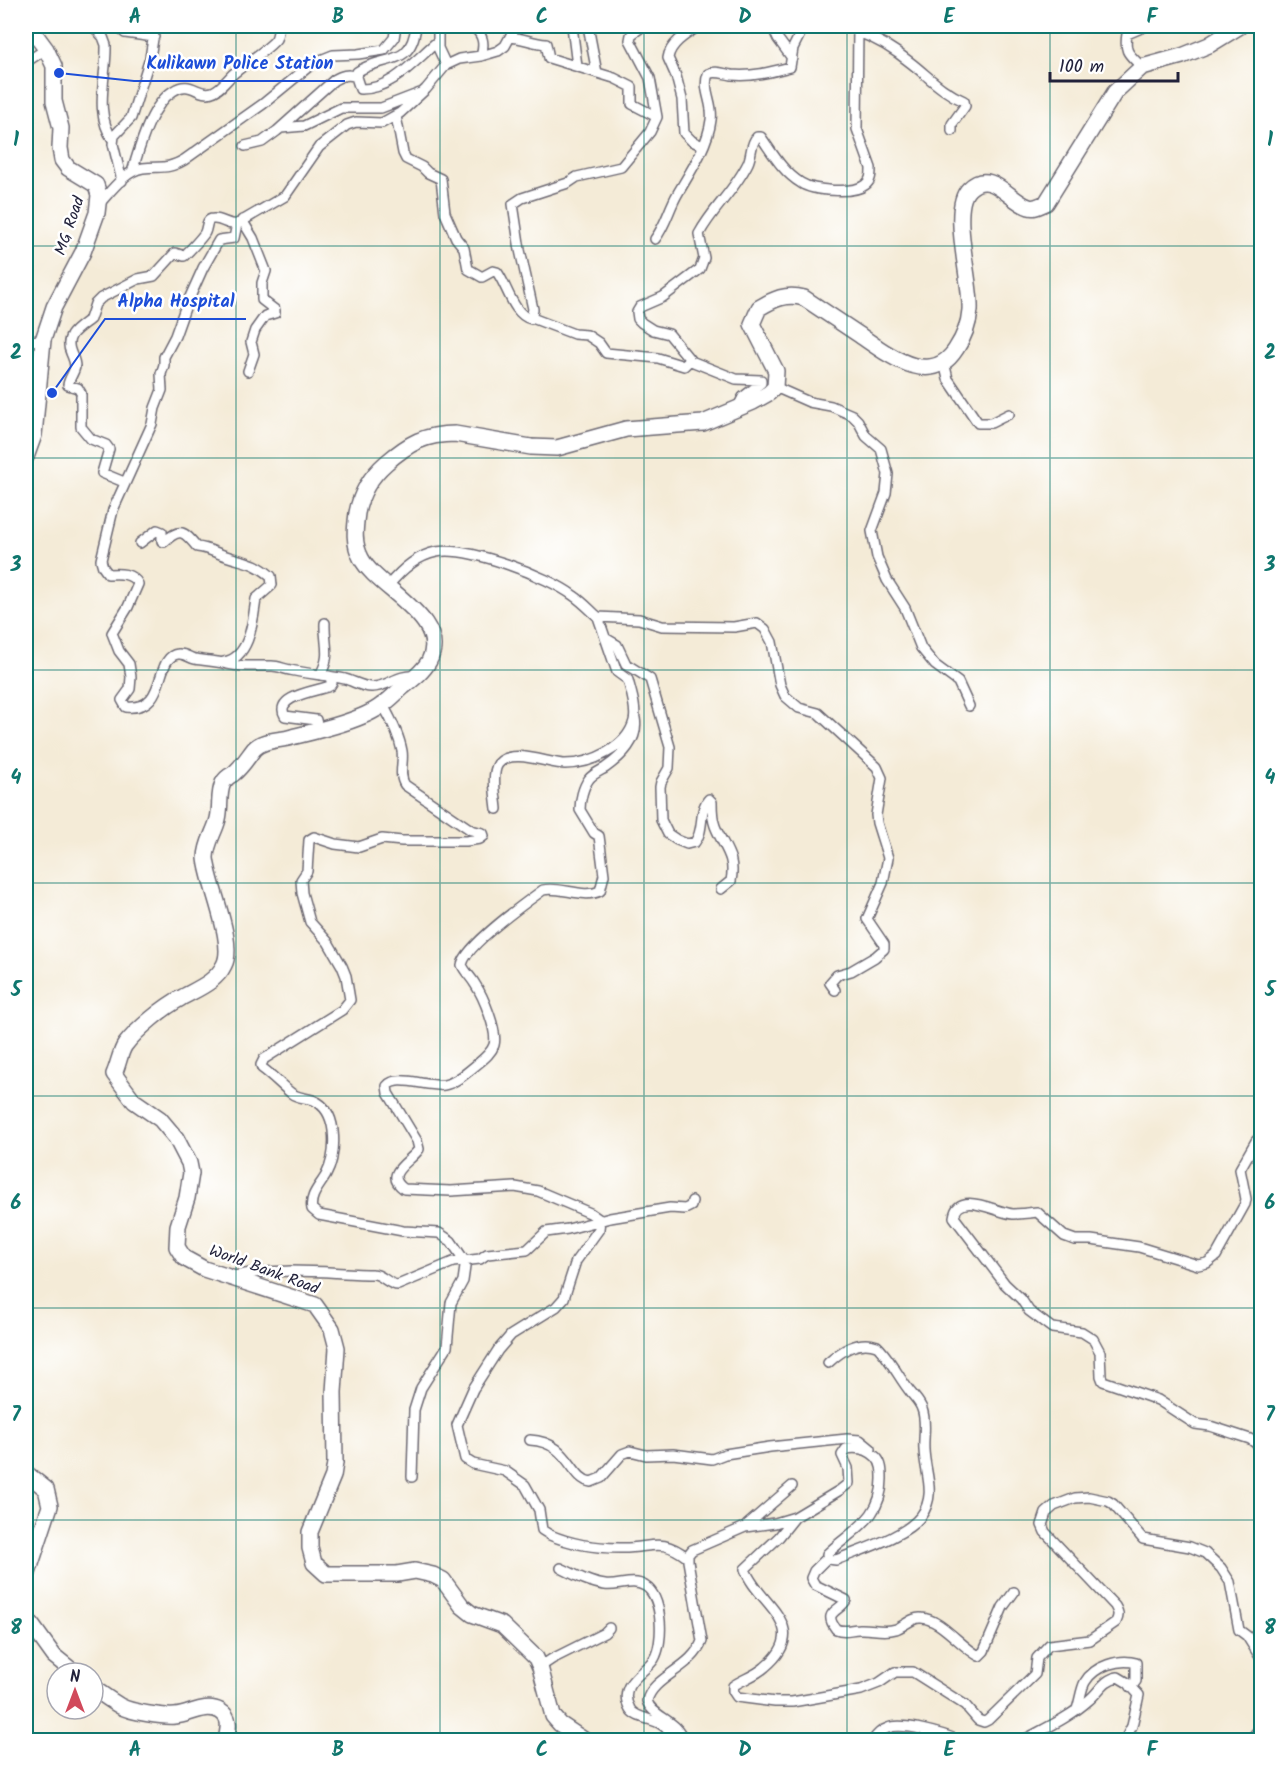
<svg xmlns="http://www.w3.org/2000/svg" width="1287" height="1766" font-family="Kalam,sans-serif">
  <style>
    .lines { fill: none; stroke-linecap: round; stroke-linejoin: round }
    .minor-casing { stroke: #6c6872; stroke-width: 12 }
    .primary-casing { stroke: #6c6872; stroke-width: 18 }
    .minor { stroke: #fff; stroke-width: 9 }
    .primary { stroke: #fff; stroke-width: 15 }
    .grid { fill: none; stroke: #0f766e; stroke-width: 1.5; stroke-opacity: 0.55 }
    .labels { text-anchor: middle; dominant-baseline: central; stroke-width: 5; stroke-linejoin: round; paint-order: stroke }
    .street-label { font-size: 16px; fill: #22223b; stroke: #fff }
    .leader { fill: none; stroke: #1d4ed8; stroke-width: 2 }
    .callout-dot { fill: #1d4ed8; stroke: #fff; stroke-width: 2 }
    .callout-label { font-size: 18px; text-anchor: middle; font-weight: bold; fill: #1d4ed8; stroke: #fff; stroke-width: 5; stroke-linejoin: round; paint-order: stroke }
    .neatline { fill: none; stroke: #0f766e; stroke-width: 2 }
    .grid-label { font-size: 20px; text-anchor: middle; font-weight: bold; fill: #0f766e }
  </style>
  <rect width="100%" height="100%" fill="#fff"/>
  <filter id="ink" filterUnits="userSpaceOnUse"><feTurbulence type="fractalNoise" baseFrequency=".0167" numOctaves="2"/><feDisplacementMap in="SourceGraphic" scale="12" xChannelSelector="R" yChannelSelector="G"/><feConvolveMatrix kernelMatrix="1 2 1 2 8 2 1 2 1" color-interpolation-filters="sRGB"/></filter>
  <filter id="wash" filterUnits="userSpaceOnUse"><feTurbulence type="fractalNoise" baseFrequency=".008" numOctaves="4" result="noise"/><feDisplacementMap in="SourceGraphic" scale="24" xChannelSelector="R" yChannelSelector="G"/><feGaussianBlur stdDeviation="1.35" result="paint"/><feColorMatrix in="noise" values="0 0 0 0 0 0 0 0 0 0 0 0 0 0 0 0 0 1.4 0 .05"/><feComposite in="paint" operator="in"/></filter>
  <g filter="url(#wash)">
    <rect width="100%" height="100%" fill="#f4ebd7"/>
  </g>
  <g filter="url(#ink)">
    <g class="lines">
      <g class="minor-casing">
        <path id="minor" d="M93,26L103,37L106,45C107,76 93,112 113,140
          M117,26L125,33L154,37
          M438,26V48L446,65
          M473,26C483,35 485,43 481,56
          M572,26L577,66
          M588,26L597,73
          M699,26C688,33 670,43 668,58L676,76L682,99L684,133L692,141L703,146
          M772,26L778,39L792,58
          M858,32C878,39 895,50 911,63C929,77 942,92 964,101L965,106L952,124V131
          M510,37C523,38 533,43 546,44L549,58L614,78L632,87V104L657,117
          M26,62L46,49
          M1142,67C1129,54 1124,53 1127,34L1146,26
          M356,77L357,72C383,54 411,69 416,26
          M396,116L403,153L406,159L422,167L428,173L441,179L445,213L456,238L464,248L468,269L482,277L493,271L497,272C507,285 513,315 531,319L533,309L520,250L513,204L522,198L568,183L577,177L621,167L650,132L657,117L650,78L630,40L631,35L643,26
          M277,131L281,128L304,126L341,108H381L420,93
          M245,146L262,142L277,131L334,80C341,76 348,73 356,77L360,89C392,90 415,60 438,41
          M132,172C140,147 150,106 173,91C191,79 198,97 212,92C220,90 227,80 233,74C243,65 270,48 276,39C278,35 278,30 279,26
          M122,181L113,144L114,136L131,118L150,58L155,26
          M99,204C110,192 126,170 143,168C161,166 167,170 184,160L263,104L313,63L333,55L358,54L384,50L394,38L396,26
          M242,220L253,238L266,271L262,283V300L275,310V313L265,316L255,330L251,342L254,354L248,371
          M655,239C666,225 669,208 678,193C691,171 708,145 711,120C714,104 702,90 708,74C715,70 724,74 732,75C752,77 771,72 790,67L793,48L804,26
          M532,318L574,334L587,335L599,343L606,353L658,358L684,366L690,360
          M26,341L43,340
          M944,362L948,379L978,423H991L1009,414
          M26,369L40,363
          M775,387L809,402L831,406L852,415L858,421L866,436L881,449L888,474L886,493L872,531L877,557L887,580L905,608L921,648L935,665L958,682L969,706
          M737,409L743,397L761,383V380L736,379L691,361L669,334L653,330L642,323L638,319L637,312L640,307L663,297L700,269L704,258L699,234C713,208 735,190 748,163C752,155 750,144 757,137H761C773,154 783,172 801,183C813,191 854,194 865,185C871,181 871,175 871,168L857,129L858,26
          M124,482L102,473L109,449L106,445L91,439L81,427V393L78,388L68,385C69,378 74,373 75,367C75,361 73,358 71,353C63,335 79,328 90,319L95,304L101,298L138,279L154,276L175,253L184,256C191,249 198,242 204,234C208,229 205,219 213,219C222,218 227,226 237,224
          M140,543L157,530L162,532V541L164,542C180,527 184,531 197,547C208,548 216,553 226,556C246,563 253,561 271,576L272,585L256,599C253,620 250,658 224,662
          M388,586C401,570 416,556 436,552C468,546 548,576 574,596C583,602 590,610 598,617L639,619L662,626L734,627L757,623L765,629L772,642L780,685L785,696L799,708L818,713L877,767L882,778L876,815L877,823L888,858L883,883L867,919L884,944V949L875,957L851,971L837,975L830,983L835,990
          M605,638L617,645L626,664L650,679L670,747L669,768L661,782L660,787L661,820L668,834L677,840L687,844L695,842C705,830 698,810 709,799L712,802C712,810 712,818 715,826C723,847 736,856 731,881L721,889
          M320,675C332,655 324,644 325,623
          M415,676C398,674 386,688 371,687C362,687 353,681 345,679C327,675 308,674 290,670C284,669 278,666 272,666C261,666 238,667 227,664C216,661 206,661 195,659C189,658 185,653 178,654C153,657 169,711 126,707L122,700L130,689L131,677L129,664L119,651L112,633L128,607L138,584C132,573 120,573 108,574L103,567L101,560L113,510L152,424L155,408L162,390L161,374L164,365V357L175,336L185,308L203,268L219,240L234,238L237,224L285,196L319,147L347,125L356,122L382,123L400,113L426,89L446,65L459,59L481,56L498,51L505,46L516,26
          M383,705C391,719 399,735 402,751C404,762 398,775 405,785L471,830L483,833L484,836L480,839L466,841H402L382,839L359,847L335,844L314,837L309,840L307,871L301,880L302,893L310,922L328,942L342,966L346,976L350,1000L342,1010L264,1059L261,1065L262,1068C272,1075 281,1085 291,1093C298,1099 309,1097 317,1102C339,1115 336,1156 326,1175C320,1186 309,1196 312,1209L319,1215L403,1231L439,1233L451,1241L464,1260L465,1267L463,1281L451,1303L447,1347L421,1388L414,1410L412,1477
          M635,718C639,740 622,756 605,768C600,771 593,774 589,779C583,787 580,800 580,810L594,833L599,836L604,875L600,891C583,899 561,886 543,890C525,903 465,946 462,965C465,972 471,977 475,984C483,996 498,1031 494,1045C491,1054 482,1060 475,1066C466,1073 456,1083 444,1085C428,1087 396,1074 387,1086L388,1093L417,1141L419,1149C411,1162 382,1173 404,1189L451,1191L515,1187L538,1191L590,1213L600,1220L599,1229L576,1261L564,1298L556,1307L511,1335L498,1350L473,1389L457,1425L465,1459L473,1464L505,1471L525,1485L539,1510L542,1530L550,1535C571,1544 598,1548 620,1548C651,1549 660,1536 688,1558
          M318,729L316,720L285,716C273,696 317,691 330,686L332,683L329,676
          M497,809C496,797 491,774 498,764C511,747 549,764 565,764C591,764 627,748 634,721C637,709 631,692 628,680L617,672L598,617
          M1262,1135L1256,1141L1240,1169L1246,1199L1245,1204L1216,1256L1207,1263L1198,1265L1139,1247L1091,1240H1075L1064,1236L1037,1212C1029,1213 1021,1214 1013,1214C997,1213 958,1189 954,1217L1005,1284L1021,1299L1029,1311L1052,1328L1082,1332L1093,1339L1100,1352L1101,1376L1103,1381L1158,1400L1195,1424L1210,1426L1250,1439L1262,1448
          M234,1276C279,1267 328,1273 373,1274C382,1274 388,1285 398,1285L453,1262L480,1259L487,1254L527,1250L546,1232L568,1229L610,1218L670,1208L685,1209L691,1206L692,1201
          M530,1440C570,1442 570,1479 591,1482L601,1478L622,1454L630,1451L646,1455L673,1454L712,1459L725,1454L770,1447L847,1439L860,1440L871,1449
          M795,1517L779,1537L745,1569C757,1604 814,1626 765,1667C755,1676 743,1679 733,1686V1691L737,1697L775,1702H792L861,1690L879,1683L895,1672H913L965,1705L978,1720L984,1722L988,1720L1035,1674L1037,1658L1049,1645L1090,1640L1116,1622C1119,1616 1119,1613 1115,1606L1045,1532L1042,1525L1046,1513L1054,1506L1075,1498L1089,1497L1108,1501L1113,1504L1143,1539L1190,1547L1205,1553L1221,1568L1230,1582L1239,1630L1247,1636L1262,1660
          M747,1525L792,1486
          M827,1558L814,1571L811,1578L815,1585L846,1600C840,1612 822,1611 836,1629C845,1633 850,1629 859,1629C872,1628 882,1633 896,1629C904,1626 913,1617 921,1618C940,1618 962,1648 979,1656L984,1651L1003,1607L1014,1592
          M561,1568C575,1575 590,1583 605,1585C618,1587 633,1578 645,1586C663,1597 664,1643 654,1659C645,1673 616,1684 630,1709C636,1719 653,1718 662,1725C668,1729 673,1736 679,1740
          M540,1667L552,1659L604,1633L609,1628
          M1077,1709C1080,1701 1081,1689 1085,1682C1094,1666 1120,1658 1136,1663V1681L1131,1687
          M683,1740C678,1720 652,1717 647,1701C652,1677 693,1668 702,1641L688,1561V1555L692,1550L745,1527L775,1523L795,1517L840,1490L849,1483L848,1468L842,1455L846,1449C857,1447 868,1449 876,1457C882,1463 882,1471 882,1479C882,1519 852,1530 827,1554L828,1559L836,1560C860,1550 905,1537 921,1516C937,1494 925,1474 924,1450C923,1436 927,1422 922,1409C920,1403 916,1399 912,1394C900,1380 890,1358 877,1346C858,1339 841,1351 828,1363
          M873,1740C877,1735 881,1730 888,1728C903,1722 943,1734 958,1740
          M1024,1740C1046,1728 1070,1717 1089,1700C1099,1692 1104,1679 1118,1677L1128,1683L1139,1695L1132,1726L1125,1740
          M1250,1740L1262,1726"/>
      </g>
      <g class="primary-casing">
        <path id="primary" d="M26,457L34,435L43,340L54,307L83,252L97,213L99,195L96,185L68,168L62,160L60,148L61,128L54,101V66L46,49L29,26
          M26,1473L46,1489L50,1506L26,1579
          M26,1617L54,1656L75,1673
          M93,1688C102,1694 111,1701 120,1706C130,1712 164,1717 175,1716C190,1715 205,1703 220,1711C232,1718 228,1730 226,1740
          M584,1740L560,1724L553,1716L540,1667L536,1658L502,1625L472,1614L462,1606L443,1580L433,1575L415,1571L397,1574H326L314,1563L310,1548V1532L333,1476L335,1463L334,1392L337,1348L332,1329L315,1305L204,1269L184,1258L177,1247L178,1226L187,1198L191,1173L189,1163L176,1138L160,1119L134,1101L114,1074C118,1066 120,1052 125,1045C137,1029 164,1007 181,998C197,989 216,982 224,965C236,943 208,884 206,858C206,843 215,832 218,819C221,807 218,794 223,783C225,779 229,776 233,774C242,767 247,758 254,749C263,739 280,741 292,737C316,731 364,720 382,705C390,700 396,693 403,687C412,680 423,672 429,661C451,619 376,588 361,558C353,543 355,529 357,513C361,492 370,477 386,463C409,443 425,434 455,434L531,447L557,448L626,429L703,423L753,402L769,393L775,387L776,371L752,324L759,308C774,299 786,293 804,298C822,310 840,322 858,334C885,352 930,390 956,349C964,337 969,324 970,310C972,283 949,208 969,189C991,167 1010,202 1029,207C1035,209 1040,205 1046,203L1115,92L1142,67L1182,56L1209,45L1240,26"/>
      </g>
      <use href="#minor" class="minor"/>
      <use href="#primary" class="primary"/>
    </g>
  </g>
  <path class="grid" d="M236,26V1740M440,26V1740M644,26V1740M847,26V1740M1050,26V1740M26,246H1262M26,458H1262M26,670H1262M26,883H1262M26,1096H1262M26,1308H1262M26,1520H1262"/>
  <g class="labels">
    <g class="street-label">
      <text transform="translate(70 226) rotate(-71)">MG Road</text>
      <text transform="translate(264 1270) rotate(20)">World Bank Road</text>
    </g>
  </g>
  <path class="leader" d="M59 73L134 81H345M52 393L105 319H246"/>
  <g class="callout-dot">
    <circle cx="59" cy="73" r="6"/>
    <circle cx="52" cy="393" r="6"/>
  </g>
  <g class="callout-label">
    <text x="240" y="69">Kulikawn Police Station</text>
    <text x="176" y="307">Alpha Hospital</text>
  </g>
  <rect width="1287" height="1766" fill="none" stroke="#fff" stroke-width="66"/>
  <g transform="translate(75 1691)"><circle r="28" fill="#ffffff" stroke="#a7a7b1" stroke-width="1.5"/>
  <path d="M0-4.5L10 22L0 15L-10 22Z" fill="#d1495b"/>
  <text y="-9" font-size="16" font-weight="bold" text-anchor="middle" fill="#22223b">N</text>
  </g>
  <path d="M1050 72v9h128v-9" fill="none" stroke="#22223b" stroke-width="3"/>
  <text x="1059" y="72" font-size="18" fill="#22223b" stroke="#ffffff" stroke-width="4.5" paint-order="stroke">100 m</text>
  <rect x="33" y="33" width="1221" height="1700" class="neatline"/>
  <g class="grid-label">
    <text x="135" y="23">A</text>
    <text x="338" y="23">B</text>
    <text x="542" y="23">C</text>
    <text x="745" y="23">D</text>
    <text x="949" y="23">E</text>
    <text x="1152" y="23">F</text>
    <text x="16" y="146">1</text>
    <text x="1270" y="146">1</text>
    <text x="16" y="359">2</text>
    <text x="1270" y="359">2</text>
    <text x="16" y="571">3</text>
    <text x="1270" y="571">3</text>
    <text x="16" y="784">4</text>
    <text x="1270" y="784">4</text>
    <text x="16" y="996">5</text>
    <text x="1270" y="996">5</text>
    <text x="16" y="1209">6</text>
    <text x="1270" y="1209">6</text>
    <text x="16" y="1421">7</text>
    <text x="1270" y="1421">7</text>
    <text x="16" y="1634">8</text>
    <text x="1270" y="1634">8</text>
    <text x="135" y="1756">A</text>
    <text x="338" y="1756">B</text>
    <text x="542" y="1756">C</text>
    <text x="745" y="1756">D</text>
    <text x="949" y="1756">E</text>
    <text x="1152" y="1756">F</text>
  </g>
</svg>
